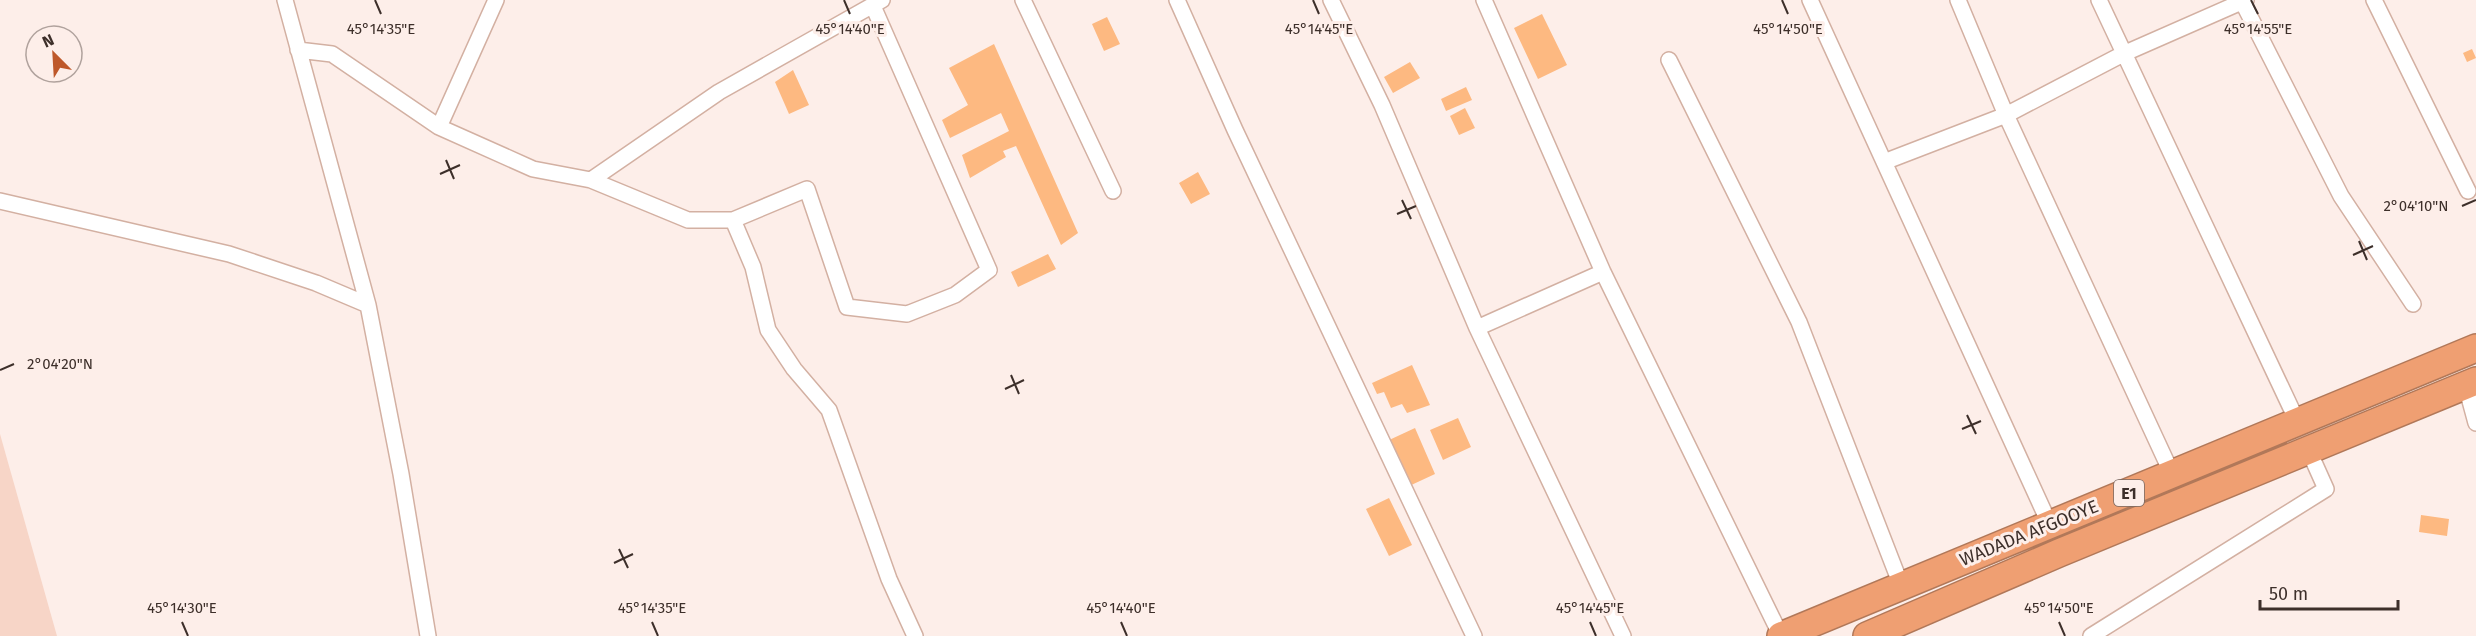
<svg xmlns="http://www.w3.org/2000/svg" width="2476" height="636" font-family="'Fira Sans',sans-serif">
  <style>
    .green { fill: #f7d5c7 }
    .building { fill: #fdb981 }
    .lines { fill: none; stroke-linecap: round; stroke-linejoin: round }
    .street-casing { stroke: #d3b0a2; stroke-width: 18 }
    .highway-casing { stroke: #b17859; stroke-width: 30 }
    .street { stroke: #fff; stroke-width: 15 }
    .highway { stroke: #ef9f72; stroke-width: 27 }
    .ticks { fill: none; stroke: #3d2f2a; stroke-width: 2 }
    .labels { text-anchor: middle; dominant-baseline: central; stroke-width: 6; stroke-linejoin: round; paint-order: stroke }
    .shield { fill: #fdeee9; stroke: #776863; stroke-width: 1.5 }
    .shield-label { font-size: 16px; font-weight: bold; fill: #3d2f2a }
    .street-label { font-size: 18px; fill: #3d2f2a; stroke: #fdeee9 }
    .ticks-label { font-size: 15px; text-anchor: middle; fill: #3d2f2a; stroke: #fdeee9; stroke-width: 6; stroke-linejoin: round; paint-order: stroke }
  </style>
  <rect width="100%" height="100%" fill="#fdeee9"/>
  <path class="green" d="M0,434L57,636H0Z"/>
  <path class="building" d="M1542,14L1567,65L1538,79L1514,28Z
    M1107,17L1120,44L1104,51L1092,24Z
    M994,44L1078,233L1061,245L1016,146L1003,151L1006,157L970,178L962,155L1009,131L1001,113L950,138L942,120L968,105L949,68Z
    M2472,49L2476,58L2467,62L2463,53Z
    M1410,62L1420,78L1393,93L1384,77Z
    M793,70L809,105L789,114L775,82Z
    M1466,87L1472,100L1446,111L1441,99Z
    M1465,108L1475,128L1459,135L1450,116Z
    M1198,172L1210,194L1191,204L1179,183Z
    M1048,254L1056,269L1018,287L1011,272Z
    M1412,365L1430,405L1407,413L1402,404L1391,408L1384,392L1377,394L1372,383Z
    M1458,418L1471,447L1443,460L1430,430Z
    M1415,428L1435,474L1407,487L1387,441Z
    M1389,498L1412,545L1389,556L1366,509Z
    M2421,515L2449,519L2447,536L2419,532Z"/>
  <g class="lines">
    <g class="street-casing">
      <path id="street" d="M285,0L368,305L401,474L428,636
        M1023,0L1113,191
        M1177,0L1235,130L1474,636
        M1331,0L1382,105L1477,328L1623,636
        M1484,0L1603,272L1781,636
        M1810,0L2050,525
        M1958,0L2006,115L2172,474
        M2099,0L2298,423
        M2374,0L2468,191
        M2242,1L2341,196L2413,304
        M298,50L332,54L439,127L533,169L591,180L688,220H733L807,189L847,307L907,314L955,295L989,270L873,6
        M1669,60L1799,322L1901,585
        M439,127L496,0
        M1884,162L2006,115L2123,54L2246,0
        M591,180L719,92L882,0
        M0,201L229,254L316,283L368,305
        M733,220L753,267L768,330L794,369L829,410L889,579L915,636
        M1477,328L1603,272
        M2466,386L2476,423
        M2091,636L2326,489L2309,451"/>
    </g>
    <g class="highway-casing">
      <path id="highway" d="M1781,636L2476,348
        M1867,636L2059,553L2476,381"/>
    </g>
    <use href="#street" class="street"/>
    <use href="#highway" class="highway"/>
  </g>
  <path class="ticks" d="M375,0L381,14M844,0L850,14M1313,0L1319,14M1782,0L1788,14M2251,0L2258,14M446,160L454,179M440,174L460,165M1402,200L1411,219M2462,206L2476,200M1397,214L1416,206M2359,241L2367,260M2353,255L2373,246M0,370L14,364M1011,375L1019,394M1005,389L1024,380M1967,415L1976,434M1962,429L1981,421M619,549L628,568M614,563L633,554M182,622L188,636M652,622L658,636M1121,622L1127,636M1590,622L1596,636M2059,622L2065,636"/>
  <g class="labels">
    <rect class="shield" x="2114" y="480" width="30" height="26" rx="4.5"/>
    <g class="shield-label">
      <text x="2129" y="493">E1</text>
    </g>
    <g class="street-label">
      <text transform="translate(2029 533) rotate(-22)">WADADA AFGOOYE</text>
    </g>
  </g>
  <g class="ticks-label">
    <text x="850" y="34">45°14'40"E</text>
    <text x="381" y="34">45°14'35"E</text>
    <text x="1319" y="34">45°14'45"E</text>
    <text x="1788" y="34">45°14'50"E</text>
    <text x="2258" y="34">45°14'55"E</text>
    <text x="2416" y="211">2°04'10"N</text>
    <text x="60" y="369">2°04'20"N</text>
    <text x="182" y="613">45°14'30"E</text>
    <text x="652" y="613">45°14'35"E</text>
    <text x="1121" y="613">45°14'40"E</text>
    <text x="1590" y="613">45°14'45"E</text>
    <text x="2059" y="613">45°14'50"E</text>
  </g>
  <g transform="translate(54 54) rotate(336)"><circle r="28" fill="#fdeee9" stroke="#b0a29d" stroke-width="1.5"/>
  <path d="M0-4.5L10 22L0 15L-10 22Z" fill="#be582a"/>
  <text y="-9" font-size="16" font-weight="bold" text-anchor="middle" fill="#3d2f2a">N</text>
  </g>
  <path d="M2260 600v9h138v-9" fill="none" stroke="#3d2f2a" stroke-width="3"/>
  <text x="2269" y="600" font-size="18" fill="#3d2f2a" stroke="#fdeee9" stroke-width="4.5" paint-order="stroke">50 m</text>
</svg>
